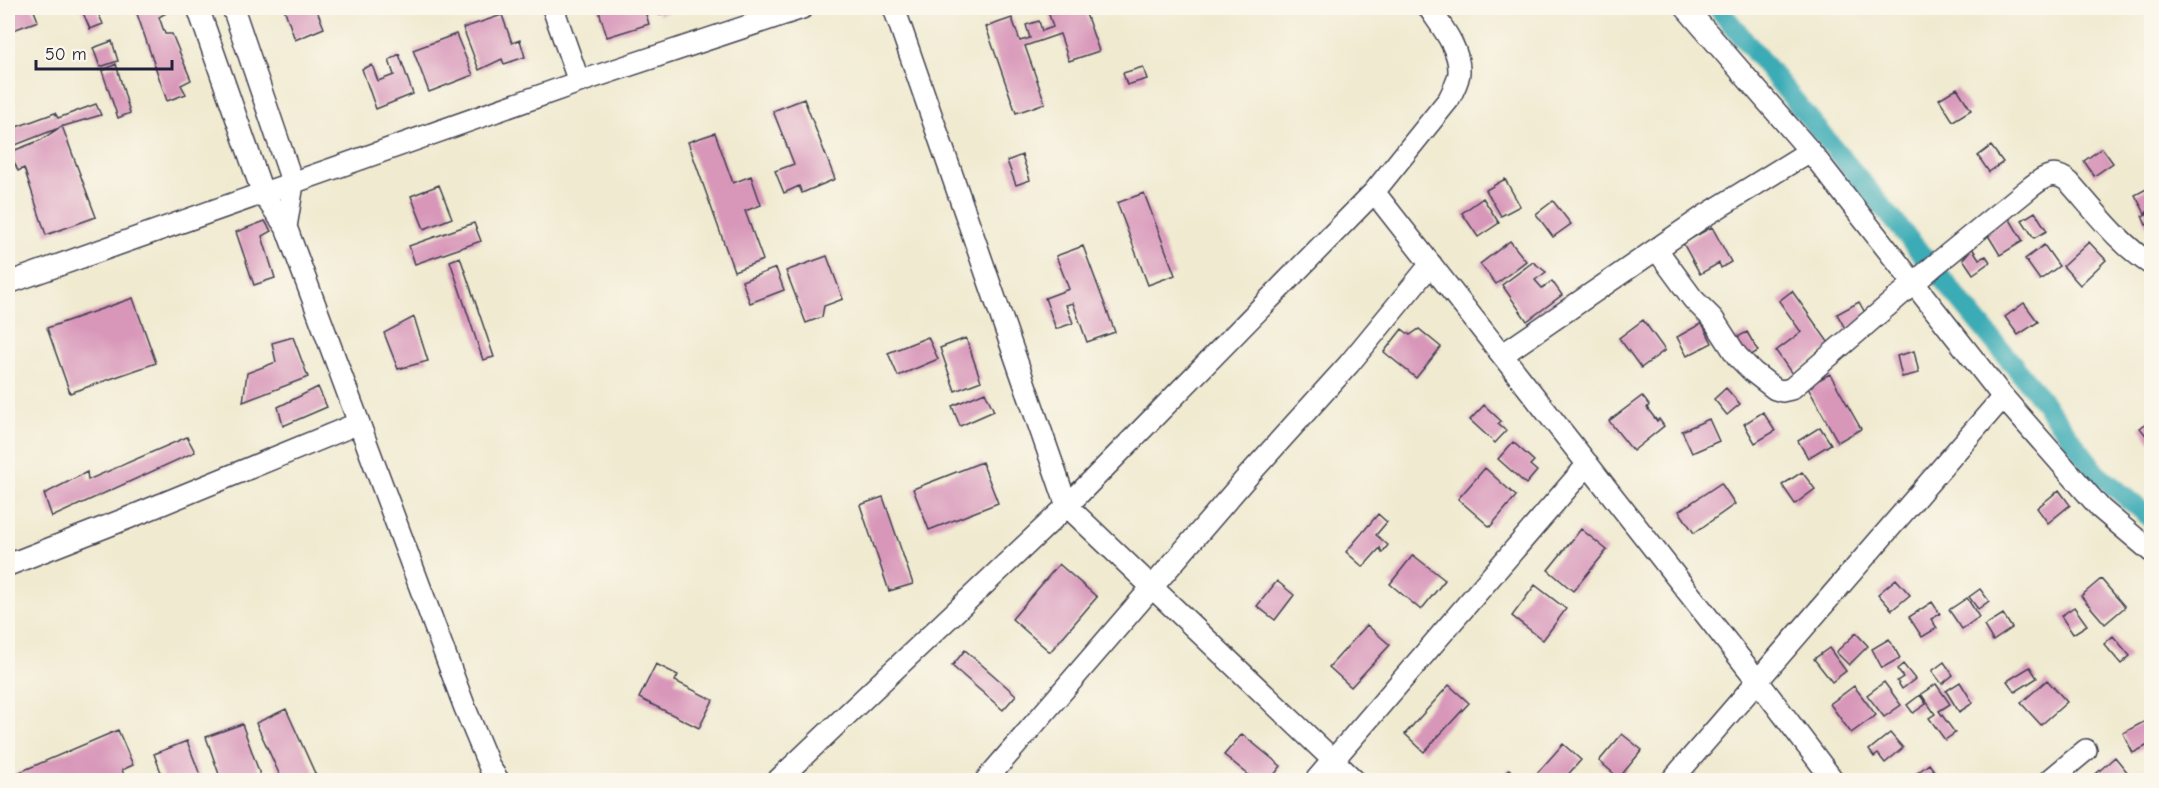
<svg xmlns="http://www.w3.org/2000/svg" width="2159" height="788" font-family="'Comic Neue',sans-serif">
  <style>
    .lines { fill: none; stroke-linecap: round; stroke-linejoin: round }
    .canal { stroke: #3aabb5; stroke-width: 20 }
    .building { fill: #d897b9 }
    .minor-casing { stroke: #414051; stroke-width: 24 }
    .minor { stroke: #fff; stroke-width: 21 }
  </style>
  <rect width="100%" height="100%" fill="#fbf7ec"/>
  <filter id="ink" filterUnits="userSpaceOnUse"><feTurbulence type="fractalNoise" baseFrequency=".0167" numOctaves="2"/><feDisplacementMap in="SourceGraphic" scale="12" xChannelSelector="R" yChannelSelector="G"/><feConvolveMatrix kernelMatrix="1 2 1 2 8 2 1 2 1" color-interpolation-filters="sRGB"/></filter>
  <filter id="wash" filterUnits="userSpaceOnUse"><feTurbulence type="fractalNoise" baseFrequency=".008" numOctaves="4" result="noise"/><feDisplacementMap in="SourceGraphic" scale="24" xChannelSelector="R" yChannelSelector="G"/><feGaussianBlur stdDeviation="1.35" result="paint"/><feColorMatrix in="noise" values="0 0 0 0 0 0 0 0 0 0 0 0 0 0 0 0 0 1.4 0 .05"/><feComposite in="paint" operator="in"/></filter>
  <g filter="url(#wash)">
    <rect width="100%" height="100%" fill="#f0ead0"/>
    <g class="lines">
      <path class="canal" d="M1718,8L2030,385L2098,474L2152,519"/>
    </g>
    <g id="blocks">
      <path class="building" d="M8,8H33L38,21L8,32Z
        M81,8H96L103,24L90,29Z
        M135,8H164L166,13L159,17L165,34H172L191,80L181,85L186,94L167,101Z
        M284,8H316L324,28L295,40Z
        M598,8H644L649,24L607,37Z
        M656,8H675V9L659,15Z
        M1047,8H1084L1099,51L1069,61L1060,34L1025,46L1045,103L1016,113L986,27L1012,18L1020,41L1030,38L1026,25L1039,21L1042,31L1053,27Z
        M502,15L512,43L520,40L525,57L504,64L502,59L479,70L463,28Z
        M456,34L473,75L429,92L413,50Z
        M112,41L118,61L100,67L93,48Z
        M399,54L413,94L376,109L362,69L372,65L378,81L394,75L389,60Z
        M116,64L130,113L118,118L102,71Z
        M1143,67L1147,79L1127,85L1123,73Z
        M1957,88L1971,110L1953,121L1939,99Z
        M804,99L835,179L802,193L799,186L784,193L775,171L794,164L773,111Z
        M96,104L101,115L64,126L8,148V130L55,113L58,118Z
        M62,126L96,217L46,235L24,168L18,171L10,152L41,140Z
        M715,133L733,183L751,176L761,205L745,211L763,260L734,271L688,142Z
        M1991,146L2003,162L1989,172L1978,156Z
        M2102,148L2113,163L2094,176L2084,161Z
        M1022,155L1030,180L1016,185L1007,161Z
        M1505,179L1520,206L1501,216L1486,190Z
        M439,185L452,218L424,229L411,196Z
        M2152,186V209L2145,213L2135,195Z
        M1144,193L1175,275L1148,285L1117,203Z
        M1483,198L1499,223L1478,237L1462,213Z
        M1553,201L1571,224L1553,237L1536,214Z
        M2035,212L2047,231L2034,238L2022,220Z
        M2150,212L2152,223L2146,225L2142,216Z
        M2009,218L2023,241L2000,255L1986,232Z
        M265,221L271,231L262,236L275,278L254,285L236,232Z
        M474,223L481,241L415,264L409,246Z
        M1712,227L1731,262L1721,268L1719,263L1700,274L1683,243Z
        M1510,241L1526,261L1496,284L1480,264Z
        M2089,242L2106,260L2080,285L2063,266Z
        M2044,245L2059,266L2040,280L2025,259Z
        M1083,246L1115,332L1087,342L1073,303L1066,305L1073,323L1056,329L1045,298L1069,289L1056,256Z
        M1972,248L1979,259L1986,256L1990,262L1973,274L1963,259Z
        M827,256L843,299L824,306L822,317L806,323L786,271Z
        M460,257L494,357L483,360L450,261Z
        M1533,262L1546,272L1535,280L1542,288L1552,281L1562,295L1527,321L1502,285Z
        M776,268L784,290L750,303L742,281Z
        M1792,291L1831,346L1792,374L1776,351L1801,332L1779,301Z
        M133,298L156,363L70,393L47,328Z
        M1859,302L1868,318L1846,330L1837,314Z
        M2024,303L2038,322L2018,335L2005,317Z
        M414,317L428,361L398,369L384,333Z
        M1643,320L1665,350L1641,368L1619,338Z
        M1702,323L1712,343L1687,356L1677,337Z
        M1402,329L1410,335L1419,329L1441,347L1416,378L1384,352Z
        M1747,332L1758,351L1743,360L1732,340Z
        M293,337L308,377L243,402L247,373L276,362L272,343Z
        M928,337L938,359L898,376L888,353Z
        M966,338L981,381L955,391L940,348Z
        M1914,351L1919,373L1902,377L1897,356Z
        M1830,374L1861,429L1838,442L1807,386Z
        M318,387L327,407L283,426L278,407Z
        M1726,388L1740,404L1727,415L1714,399Z
        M985,392L994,411L960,426L952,406Z
        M1642,396L1649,405L1647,408L1657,421L1659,419L1664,426L1633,451L1609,421Z
        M1484,405L1501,421L1498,424L1506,431L1495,443L1470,420Z
        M1763,412L1775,431L1755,443L1744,424Z
        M1709,419L1719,441L1692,453L1682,431Z
        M2152,419V443L2140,428Z
        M1820,427L1831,444L1808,458L1798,441Z
        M187,437L195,452L52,517L44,494L87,472L88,480Z
        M1513,442L1534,461L1530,465L1537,471L1526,484L1498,459Z
        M982,462L998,503L929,530L913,489Z
        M1485,468L1516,496L1490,527L1458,499Z
        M1802,472L1815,489L1795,504L1782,485Z
        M1721,483L1735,504L1694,533L1679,511Z
        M2059,490L2070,505L2048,523L2037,508Z
        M883,497L913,584L889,591L860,505Z
        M1378,514L1387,522L1376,535L1388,545L1382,553L1380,548L1363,567L1346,552Z
        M1581,529L1607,550L1573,591L1548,570Z
        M1413,555L1445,580L1421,610L1390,584Z
        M1059,564L1097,597L1050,652L1012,619Z
        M1896,579L1910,595L1892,610L1878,594Z
        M2101,579L2125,607L2105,624L2081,596Z
        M1277,581L1294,595L1275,620L1257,606Z
        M1535,585L1566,609L1543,640L1512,616Z
        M1980,589L1989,601L1978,609L1969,597Z
        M1967,598L1979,617L1962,629L1949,610Z
        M1932,602L1940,614L1931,619L1937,628L1922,637L1909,617Z
        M2074,607L2087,625L2073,634L2061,616Z
        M2003,614L2012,628L1993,641L1984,626Z
        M1367,625L1390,645L1351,687L1329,667Z
        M1856,633L1868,646L1849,665L1836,652Z
        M2113,636L2130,656L2121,664L2104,644Z
        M1889,639L1900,658L1882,668L1872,649Z
        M1829,648L1846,671L1832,682L1814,659Z
        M965,650L1016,695L1003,710L952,666Z
        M1944,662L1953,675L1942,684L1932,671Z
        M656,664L678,675L675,681L713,700L699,728L639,698Z
        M1903,664L1915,679L1902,689L1897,681L1903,677L1897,669Z
        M2030,667L2037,678L2015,692L2007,681Z
        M2047,680L2067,702L2041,725L2021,703Z
        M1884,682L1901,705L1884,717L1867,695Z
        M1960,682L1973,703L1959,712L1946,691Z
        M1936,684L1950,704L1939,711L1955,733L1945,740L1929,718L1935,714L1921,694Z
        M1449,685L1469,703L1424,752L1405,734Z
        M1854,686L1876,715L1851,733L1830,704Z
        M1920,695L1926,704L1913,713L1907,705Z
        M286,709L318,780H282L256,723Z
        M2149,719L2152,724V743L2133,753L2123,733Z
        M242,724L262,780H221L206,737Z
        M118,730L133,765L122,770L126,780H8V777Z
        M1890,733L1903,748L1885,763L1878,754L1874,757L1869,750Z
        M1242,734L1281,766L1270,780H1255L1224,755Z
        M1622,734L1642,750L1619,778L1599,761Z
        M187,741L202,780H164L154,754Z
        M1563,744L1581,760L1563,780H1531Z
        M2115,757L2128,773L2119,780H2091L2090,779Z
        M1929,764L1941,780H1908Z
        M1509,769L1520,778L1518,780H1499Z"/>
    </g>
  </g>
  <g filter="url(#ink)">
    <use href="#blocks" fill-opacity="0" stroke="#414051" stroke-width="1.5"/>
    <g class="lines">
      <g class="minor-casing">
        <path id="minor" d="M198,8L263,194L286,227L465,708L490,768L498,780
          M233,8L293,184L286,227
          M553,8L579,82
          M1686,8L1810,151L2003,397L2101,509L2152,552
          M1374,192L1757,680L1833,780
          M1657,250L1693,299L1713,319L1737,356L1753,372L1775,389L1782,391L1791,389L1935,265L2032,186C2045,176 2055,170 2069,182C2095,211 2118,243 2152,265
          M8,283L579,82L802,8
          M1502,355L1706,215L1810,151
          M8,565L128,518L359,423
          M778,780L1067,506L894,8
          M986,780L1247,477L1349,364L1431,264
          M1316,780L1588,464
          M1354,780L1067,506L1374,192L1449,99C1453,90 1459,81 1459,72C1460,48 1441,26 1429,8
          M1672,780L2003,397
          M2050,780L2086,750"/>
      </g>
      <use href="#minor" class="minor"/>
    </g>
  </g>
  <rect width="2159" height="788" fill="none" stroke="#fbf7ec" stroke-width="30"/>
  <path d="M36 60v9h136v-9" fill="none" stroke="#22223b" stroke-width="3"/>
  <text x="45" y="60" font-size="18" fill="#22223b" stroke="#fbf7ec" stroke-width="4.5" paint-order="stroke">50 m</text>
</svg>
